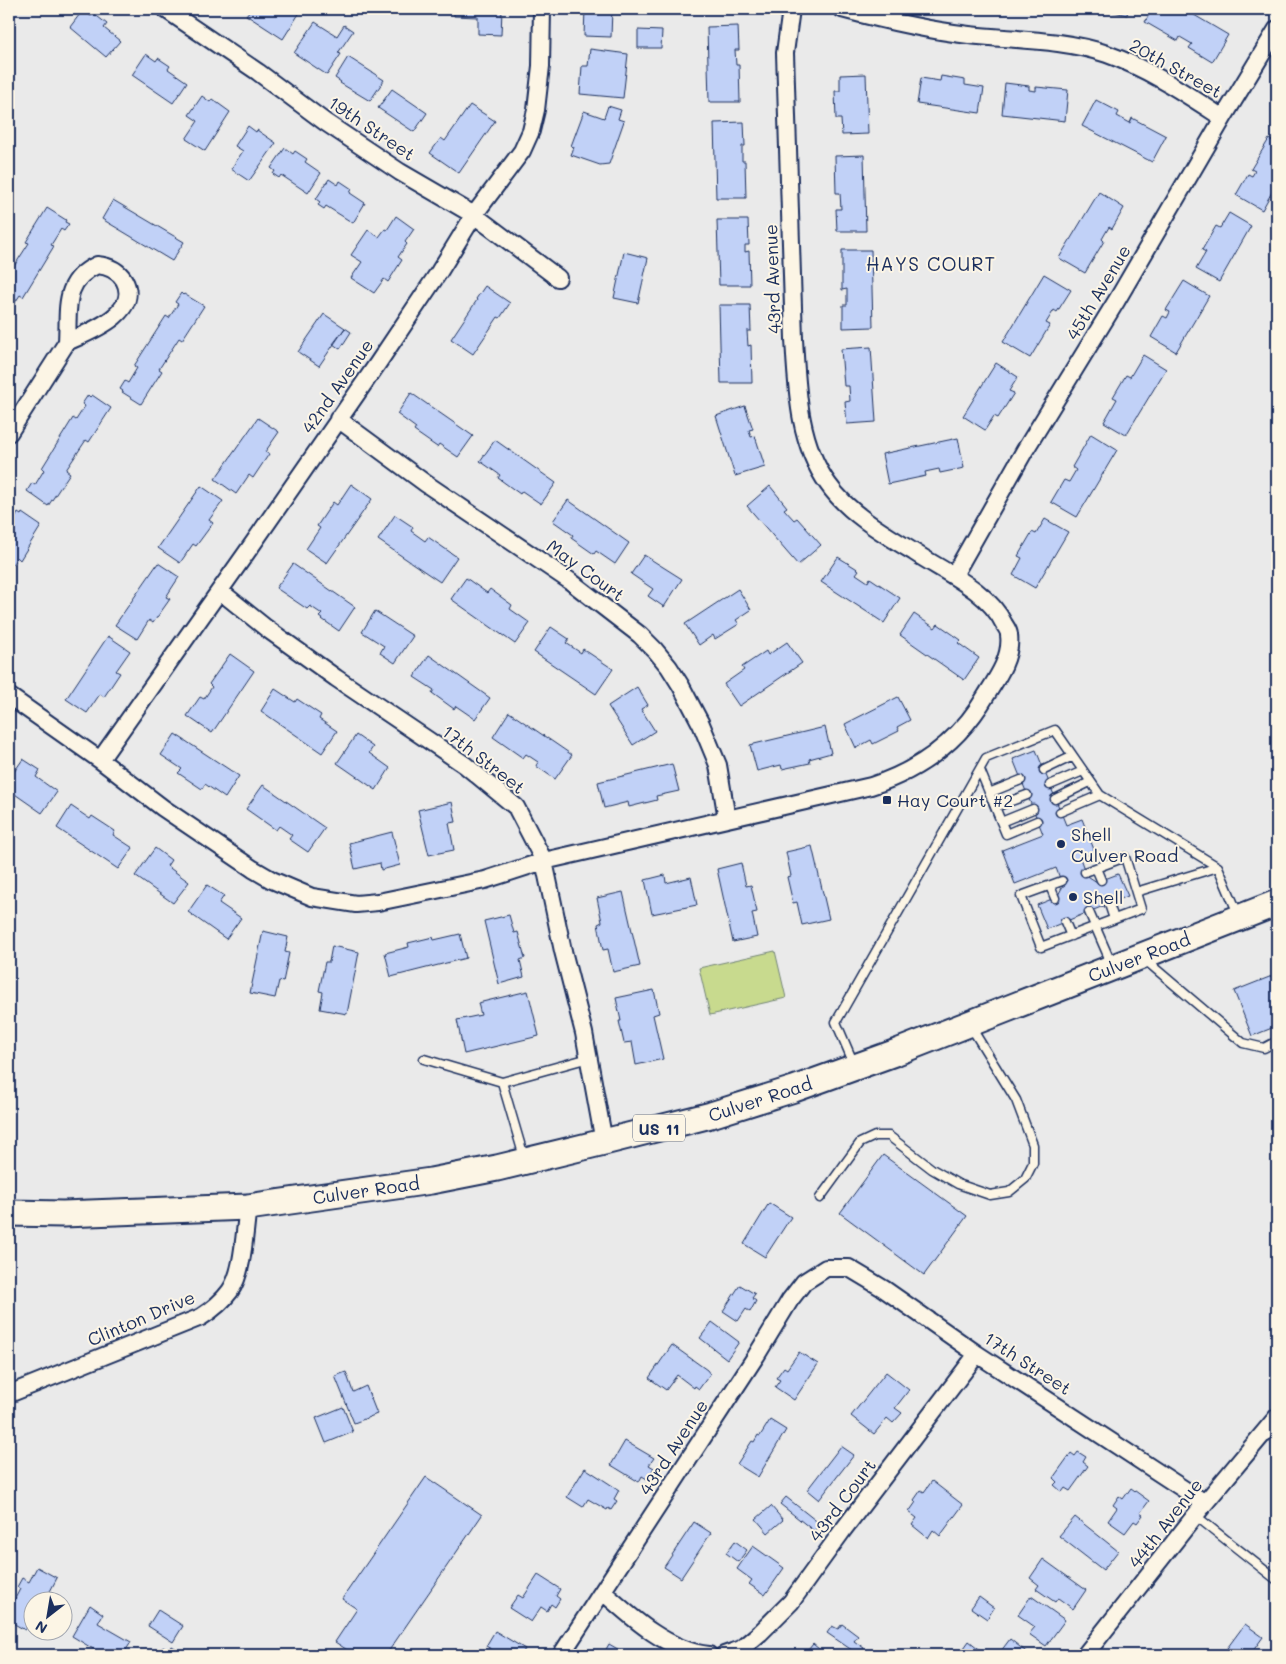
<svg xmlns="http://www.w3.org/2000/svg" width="1286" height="1664" font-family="Mali,sans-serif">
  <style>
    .green { fill: #c8da8e; stroke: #728476 }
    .building { fill: #c1d1f7; stroke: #1b2f5e }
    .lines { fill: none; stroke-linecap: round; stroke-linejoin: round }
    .service-casing { stroke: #1b2f5e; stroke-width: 11 }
    .minor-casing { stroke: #1b2f5e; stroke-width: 20 }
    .primary-casing { stroke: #1b2f5e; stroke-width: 29 }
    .service { stroke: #fcf5e5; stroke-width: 8 }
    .minor { stroke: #fcf5e5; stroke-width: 16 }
    .primary { stroke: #fcf5e5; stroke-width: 25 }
    .poi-dot { fill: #1b2f5e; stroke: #fcf5e5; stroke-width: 2 }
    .labels { text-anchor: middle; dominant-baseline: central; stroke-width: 4; stroke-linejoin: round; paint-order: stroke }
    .shield { fill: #fcf5e5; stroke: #5e6a86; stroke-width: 1 }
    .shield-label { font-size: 16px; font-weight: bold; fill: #1b2f5e }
    .street-label { font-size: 18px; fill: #1b2f5e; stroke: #fcf5e5 }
    .poi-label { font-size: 18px; fill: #1b2f5e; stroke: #fcf5e5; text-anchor: start }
    .neighbourhood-label { font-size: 19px; letter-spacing: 1px; fill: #1b2f5e; stroke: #fcf5e5 }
  </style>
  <rect width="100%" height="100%" fill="#eaeaea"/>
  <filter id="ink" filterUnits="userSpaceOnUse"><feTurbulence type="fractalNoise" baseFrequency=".02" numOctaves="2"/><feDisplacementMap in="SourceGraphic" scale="10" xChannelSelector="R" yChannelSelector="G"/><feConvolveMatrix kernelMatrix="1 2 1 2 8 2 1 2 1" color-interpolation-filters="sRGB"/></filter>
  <g filter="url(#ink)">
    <path class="green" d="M775,951L786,998L710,1015L699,968Z"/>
    <path class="building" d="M251,9H302L283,39L246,15Z
      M454,9H502L501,35L478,34V17L454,16Z
      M585,9H612L611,37L584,36Z
      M1101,9H1128L1127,15Z
      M1152,9H1184L1228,35L1212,62L1189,48L1192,44L1180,37L1178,41L1145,22Z
      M83,10L91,16L93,13L107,24L104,28L120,41L106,57L70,27Z
      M315,22L337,36L344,25L353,31L338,53L341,54L327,75L294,53Z
      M738,26L739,50H735L736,65H739L740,102H709L707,27Z
      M638,30L662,31L661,48H638Z
      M590,49L628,54L623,98L580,94L582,66H588Z
      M146,54L156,61L158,58L170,66L168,69L187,82L173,103L132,75Z
      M348,57L384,80L370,101L340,83L341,82L335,78Z
      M866,74L868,134L842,135L841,119H836L835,91H840V75Z
      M941,76L965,80V85L984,88L980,113L917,104L921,78L940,81Z
      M1005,83L1029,86V90L1036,91V87L1068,90L1065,121L1002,114Z
      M392,89L427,113L414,132L378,108Z
      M202,96L210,102L212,99L230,112L205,151L186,139L198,121L189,115Z
      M1096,100L1119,112L1117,116L1130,123L1132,118L1166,136L1152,162L1082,126Z
      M470,105L495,121L459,173L430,153L441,138L445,141Z
      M608,106L621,110L618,119L624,121L609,164L600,165L571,155L574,147L571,146L584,111L604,118Z
      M744,122L745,146H742V161H745L746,198H716L714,123Z
      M248,126L256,132L257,130L276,143L249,181L231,169L243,151L235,146Z
      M1269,139L1277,144V183L1262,210L1236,195L1248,174L1252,176L1255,171L1251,169Z
      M285,148L293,154L295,151L307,159L305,162L321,173L308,193L281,175L279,178L273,174L275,171L271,168Z
      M864,155L866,231H837L836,209H841L840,193H836L835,156Z
      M329,179L338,185L340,181L352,189L350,193L365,203L353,223L326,206L324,209L318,205L320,202L316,199Z
      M1099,192L1124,208L1112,229L1109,227L1102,239L1104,241L1085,273L1059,258Z
      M113,200L184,242L172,261L102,219Z
      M47,208L66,220L65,222L69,224L64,231L61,229L51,245L54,246L23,297L20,295L10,310L13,313L9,319V274L29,243L26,242Z
      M1229,213L1251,226L1219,282L1196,269L1206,252L1202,250L1216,226L1220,228Z
      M396,216L414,229L405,242L407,244L398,257L402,260L388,282L384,279L374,293L351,278L362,262L351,255L368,230L379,237L385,229L387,230Z
      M717,220H748L749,245H745V252L749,251L750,285H719Z
      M842,250H871L873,327L843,328V305H847V289L842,290Z
      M624,252L648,258L638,303L614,298Z
      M1044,274L1071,290L1057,312L1054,310L1046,323L1050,325L1030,358L1003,342Z
      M1184,281L1209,296L1176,352L1151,337L1163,316L1167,318L1170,312L1166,310Z
      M485,286L510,303L500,318L498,317L473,354L451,339L477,300L476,299Z
      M181,293L183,295L184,294L204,306L182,340L179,338L159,369L162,371L141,404L122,392L123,391L120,389L125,381L128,383L137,368L134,366L166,316L169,318L178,304L175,302Z
      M719,305H750L751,331H747L748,346L751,345L752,383H721Z
      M324,314L345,328L319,366L298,352Z
      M345,328L351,332L340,349L333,344Z
      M871,347L876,422L847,424L845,402L850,401L849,386H844L841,349Z
      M1143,355L1166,369L1126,435L1104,422L1117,399L1113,397L1126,375L1130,377Z
      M996,363L1018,377L1009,391L1014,393L998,418L994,416L985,430L963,416Z
      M411,393L473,436L458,457L439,444L437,447L414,431L416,428L397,414Z
      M88,395L90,397L92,395L111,408L89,442L86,440L66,470L70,473L48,506L27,491L32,483L35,485L44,470L42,468L73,418L76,420L85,406L82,404Z
      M745,406L753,429L749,430L751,437L755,436L765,467L735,476L716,416Z
      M258,418L279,432L265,452L269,454L253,478L249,475L236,494L215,479Z
      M1091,434L1117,450L1077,517L1051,502L1064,480L1069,482L1076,470L1072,467Z
      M958,438L964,468L940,473L939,469L925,472L926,476L888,484L882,454Z
      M495,440L556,483L541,504L522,491L520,494L498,478L500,475L480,461Z
      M351,484L372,499L327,563L306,549L320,528L317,526L333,502L337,505Z
      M201,486L223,501L209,520L213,523L196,546L193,544L180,563L158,548Z
      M770,486L787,507L784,509L794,520L797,518L821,545L798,565L747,506Z
      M568,500L629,543L615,564L596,551L594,554L571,538L573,535L553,521Z
      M18,513L21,515L22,513L41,526L20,560L17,557L9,570V534L15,524L13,522Z
      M395,515L413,527L411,531L425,541L428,537L457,557L440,582L378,540Z
      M1045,519L1068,532L1035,588L1013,575L1022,558L1018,556L1032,532L1036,534Z
      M644,555L682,579L664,607L648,596L653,589L631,574Z
      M838,557L859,570L856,574L868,582L870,578L900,598L884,623L821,582Z
      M158,563L179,577L166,597L170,599L153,623L149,620L137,639L115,625Z
      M293,564L355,607L339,631L319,617L322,614L310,606L307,609L276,588Z
      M466,578L487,593L490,589L512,605L510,609L530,623L515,644L451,599Z
      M738,589L751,610L736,620L739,624L715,639L713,635L699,645L685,624Z
      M375,611L413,636L395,663L380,653L384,646L362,632Z
      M914,614L935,628L938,624L961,640L958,643L979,658L964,680L900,635Z
      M551,627L569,639L566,643L581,653L583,649L613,669L596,694L534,652Z
      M108,636L130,651L116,671L120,673L104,697L100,694L87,713L66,699Z
      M787,642L802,663L739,706L724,684L744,670L742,667L766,651L768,655Z
      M230,654L254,671L212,733L187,716L200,697L204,699L212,687L209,684Z
      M429,655L490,698L475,719L456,706L454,709L432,693L434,690L414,677Z
      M637,687L648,705L641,709L655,731L633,745L608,706Z
      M275,689L295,702L297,699L321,715L319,719L337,731L322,753L261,711Z
      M898,697L910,720L897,727L899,731L873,744L871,740L856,748L845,724Z
      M509,712L572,755L555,779L536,766L538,762L526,754L523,758L493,737Z
      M825,727L831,753L809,759L810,763L782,769L781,765L757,771L750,745Z
      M175,734L239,776L225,798L205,784L202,789L178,773L182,769L161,755Z
      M356,735L373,747L369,753L390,768L376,790L337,763Z
      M1036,750L1066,825L1082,819L1095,852L1080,858L1086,875L1097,882L1118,874L1128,896L1047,929L1037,905L1057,897L1063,886L1056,868L1015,884L1002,850L1043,834L1013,759Z
      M23,759L40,770L36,777L57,792L42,813L9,790V779Z
      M672,764L679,791L656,796L657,800L629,807L628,802L604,808L598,782Z
      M263,785L325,828L308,852L289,839L292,835L279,826L276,830L246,809Z
      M452,802L456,822L449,823L454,850L429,855L418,810Z
      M71,806L90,819L92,816L115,831L113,835L133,848L118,869L57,828Z
      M392,832L400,865L381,870L380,863L355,869L349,843Z
      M812,846L829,919L802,925L797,902L793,903L787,877L791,876L786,852Z
      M155,848L171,860L167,866L189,882L173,903L135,876Z
      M741,863L746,886L751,885L757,912L752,913L757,937L733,942L717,869Z
      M665,875L666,883L691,877L697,905L652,914L645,880Z
      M207,885L224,896L219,903L241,918L226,939L188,912Z
      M623,892L640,966L613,972L608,949L603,950L598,924L602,922L597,898Z
      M509,915L514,933L518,932L525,958L520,960L524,977L499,984L484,921Z
      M263,931L288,937L285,952L289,953L283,982L279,981L275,998L250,993Z
      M460,934L466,958L391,977L385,953L409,947L408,943L433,937L434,940Z
      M332,946L359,952L347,1014L320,1009L323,992L319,991L325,962H329Z
      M1277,974V1026L1252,1036L1234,991Z
      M654,990L659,1013L653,1015L663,1059L636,1065L632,1042L624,1043L619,1021H621L616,998Z
      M528,991L539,1036L464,1054L457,1020L481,1015L478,1003Z
      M883,1155L967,1216L924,1275L840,1213Z
      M769,1203L791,1217L765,1257L744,1244Z
      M740,1285L755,1294L752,1298L756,1301L750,1312L746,1309L738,1321L723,1311Z
      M712,1322L739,1342L727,1359L700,1338Z
      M672,1345L707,1370L710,1374L699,1389L695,1386L694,1388L677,1375L666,1390L649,1378Z
      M799,1352L818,1364L794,1400L775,1387L780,1380L776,1378L784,1367L787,1369Z
      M346,1372L353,1392L366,1386L377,1414L354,1423L335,1376Z
      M886,1372L909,1390L895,1408L902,1413L893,1423L887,1418L874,1434L851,1416Z
      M343,1407L353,1432L326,1443L316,1418Z
      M770,1420L786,1430L758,1477L737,1464L752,1441L754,1442L758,1435L760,1436Z
      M625,1441L654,1458L649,1465L654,1468L647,1479L642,1476L639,1482L611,1465Z
      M841,1446L854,1455L819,1500L807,1490Z
      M1078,1452L1086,1457L1083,1462L1088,1466L1070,1491L1065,1488L1062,1492L1054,1485L1057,1482L1053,1478L1071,1453L1075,1456Z
      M585,1468L619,1490L614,1499L617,1501L611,1510L608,1508L607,1510L588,1499L583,1507L567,1497Z
      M426,1477L482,1515L386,1655H355L335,1642L357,1609L342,1599Z
      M932,1481L963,1505L940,1536L933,1530L928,1538L912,1525L917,1518L909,1512L916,1502L914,1500L921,1490L924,1492Z
      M1131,1488L1149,1501L1140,1513L1143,1515L1137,1523L1134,1521L1125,1533L1108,1521L1117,1508L1113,1505L1119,1496L1123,1499Z
      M786,1497L820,1524L814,1531L780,1504Z
      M771,1506L783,1520L768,1533L756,1519Z
      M1075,1517L1118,1551L1103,1570L1059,1536Z
      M694,1522L711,1533L681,1578L664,1567Z
      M735,1541L747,1550L738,1562L726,1553Z
      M753,1546L784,1568L765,1595L749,1584L752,1580L737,1569Z
      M1043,1559L1086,1590L1073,1609L1058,1598L1055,1602L1036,1589L1039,1585L1030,1578Z
      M37,1567L57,1578L46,1599L48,1602H32V1622L25,1630L9,1621L10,1611L9,1610L20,1589L17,1587L22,1578L29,1582Z
      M538,1575L560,1589L556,1596L560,1599L555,1607L551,1604L547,1611L541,1607L531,1622L509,1608L518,1595L523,1598Z
      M1031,1596L1065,1620L1046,1646L1029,1634L1035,1627L1018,1615Z
      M979,1597L994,1608L987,1619L971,1608Z
      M90,1605L103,1614L98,1623L131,1642L123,1655H103L72,1636Z
      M158,1610L183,1626L173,1642L148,1626Z
      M842,1624L858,1636L854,1641L864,1648L859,1655L827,1633L832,1626L838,1629Z
      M1245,1624L1263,1637L1250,1655L1238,1654L1237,1655H1222Z
      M495,1631L525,1649L521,1655H501L486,1646Z
      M1010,1639L1030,1655H998Z
      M969,1641L987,1655H959Z
      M609,1644L628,1655H603Z
      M813,1644L826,1655H804Z
      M172,1646L186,1655H158L163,1647L169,1651Z
      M468,1649L478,1655H464Z"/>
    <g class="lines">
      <g class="service-casing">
        <path id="service" d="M980,770L1006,834L1037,821
          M1044,770L1073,756
          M1050,785L1083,771
          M989,793L1021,780
          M1055,799L1090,782
          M995,807L1027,795
          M1060,812L1100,795
          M1001,822L1033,809
          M1096,868L1101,880
          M1062,881L1021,896L1041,947L1141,909L1125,857L1085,872
          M1050,886L1055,898
          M1136,892L1218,867
          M1109,904L1114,919
          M1089,912L1112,965
          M1065,922L1071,936
          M1144,959L1243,1043L1264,1048L1277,1041
          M424,1059L502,1082
          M854,1064L836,1022L986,758L1055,730L1100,795L1218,867L1239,916
          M524,1157L502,1082L589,1058
          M820,1198L860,1143L875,1136H889L932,1169L958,1184L990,1195L1009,1192L1025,1179L1033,1163V1145L1016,1100L971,1027
          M1196,1516L1277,1580"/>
      </g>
      <g class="minor-casing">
        <path id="minor" d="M165,9L258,72L325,122L400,172L474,215L558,278
          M842,9C883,20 926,30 969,35C1014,40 1064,39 1107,54C1149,69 1186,94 1223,118
          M97,265C108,266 118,270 124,280C142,313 89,332 67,342C69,309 62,281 97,265Z
          M338,419L425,483L570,581L640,635L655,650L669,667L681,686L701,724L718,765L727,819
          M9,433L67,342
          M954,575L1025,450L1117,300L1223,118L1277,29
          M220,591L266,628L336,678L465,765L516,807L544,861L563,951L584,1033L604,1142
          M9,696L100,760L163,808L253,869L272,880L312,897L356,904L378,902L485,880L544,861L871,786C921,770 961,739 987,694C998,677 1012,656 1009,635C1009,631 1006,627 1004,624C988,590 944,572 914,552C884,534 848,513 828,484C798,442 797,388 794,339L785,53L791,9
          M100,760L254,542L378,363L439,272L474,215L522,151L531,131L536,110L541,66L542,9
          M9,1394L201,1317C212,1310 222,1302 230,1291C244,1271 244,1232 248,1207
          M603,1592C632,1618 668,1651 709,1655
          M561,1655L756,1356L790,1300L804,1282L826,1268H849L884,1289L977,1354L1205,1503
          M724,1655L741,1649L760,1633L791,1602L843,1530L977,1354
          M1085,1655L1205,1503L1277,1417"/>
      </g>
      <g class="primary-casing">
        <path id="primary" d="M9,1213L63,1214L248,1207L431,1181L497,1168L604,1142L711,1115L794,1089L897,1052L1277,903"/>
      </g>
      <use href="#service" class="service"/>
      <use href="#minor" class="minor"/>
      <use href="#primary" class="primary"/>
    </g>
  </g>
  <g class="poi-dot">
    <rect x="882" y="795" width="10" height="10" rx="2.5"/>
    <circle cx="1061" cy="844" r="5"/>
    <circle cx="1073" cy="897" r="5"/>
  </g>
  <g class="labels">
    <rect class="shield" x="633" y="1114.5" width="52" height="27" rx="4"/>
    <g class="shield-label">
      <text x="659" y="1128">US 11</text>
    </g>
    <g class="street-label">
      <text transform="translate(1176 68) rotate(29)">20th Street</text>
      <text transform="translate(372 128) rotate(34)">19th Street</text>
      <text transform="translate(772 279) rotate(-92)">43rd Avenue</text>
      <text transform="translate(1098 292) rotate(-59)">45th Avenue</text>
      <text transform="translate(337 386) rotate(-55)">42nd Avenue</text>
      <text transform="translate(586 570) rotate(36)">May Court</text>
      <text transform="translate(484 759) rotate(38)">17th Street</text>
      <text transform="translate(1139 957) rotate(-21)">Culver Road</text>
      <text transform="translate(760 1099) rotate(-18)">Culver Road</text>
      <text transform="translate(366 1190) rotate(-8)">Culver Road</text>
      <text transform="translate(141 1318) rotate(-23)">Clinton Drive</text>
      <text transform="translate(1028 1363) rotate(33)">17th Street</text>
      <text transform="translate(673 1447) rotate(-57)">43rd Avenue</text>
      <text transform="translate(842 1500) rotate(-53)">43rd Court</text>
      <text transform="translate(1165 1523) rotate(-52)">44th Avenue</text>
    </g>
    <g class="poi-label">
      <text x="897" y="800">Hay Court #2</text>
      <text x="1071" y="834">Shell<tspan x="1071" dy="21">Culver Road</tspan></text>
      <text x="1083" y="897">Shell</text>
    </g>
    <g class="neighbourhood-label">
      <text x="931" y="263">HAYS COURT</text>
    </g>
  </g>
  <rect width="1286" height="1664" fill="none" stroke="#fcf5e5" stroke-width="30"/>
  <rect x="15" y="15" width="1256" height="1634" fill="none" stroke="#1b2f5e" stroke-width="2" filter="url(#ink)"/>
  <g transform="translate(48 1616) rotate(211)"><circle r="24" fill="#fcf5e5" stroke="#a2a6af"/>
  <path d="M0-4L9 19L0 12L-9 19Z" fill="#1b2f5e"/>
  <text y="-8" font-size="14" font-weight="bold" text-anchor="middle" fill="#1b2f5e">N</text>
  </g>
</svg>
